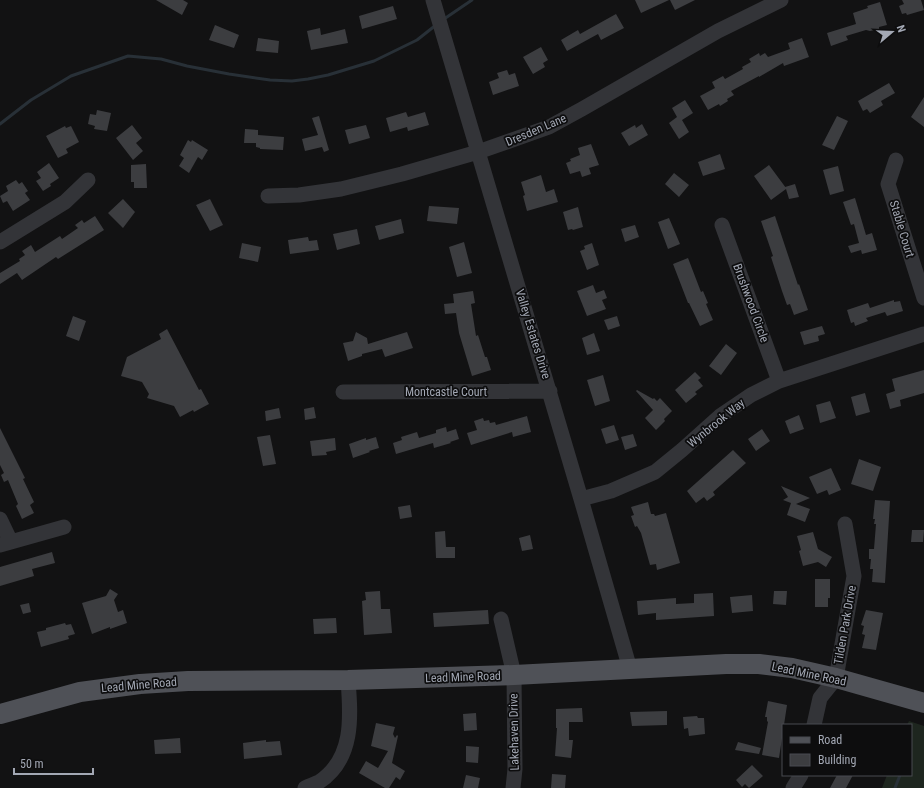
<svg xmlns="http://www.w3.org/2000/svg" width="924" height="788" font-family="'Roboto Condensed',sans-serif">
  <style>
    .green { fill: #1e261f }
    .lines { fill: none; stroke-linecap: round; stroke-linejoin: round }
    .stream { stroke: #283037; stroke-width: 3 }
    .building { fill: #3c3d40 }
    .minor { stroke: #333438; stroke-width: 15 }
    .major { stroke: #4f5157; stroke-width: 20 }
    .labels { text-anchor: middle; dominant-baseline: central; stroke-width: 3.5; stroke-linejoin: round; paint-order: stroke }
    .street-label { font-size: 12px; fill: #a3a8b4; stroke: #0d0d0e }
  </style>
  <rect width="100%" height="100%" fill="#121213"/>
  <path class="green" d="M909,721L924,726V788H882L887,775H911V725H907Z"/>
  <g class="lines">
    <path class="stream" d="M444,19L472,0
      M0,124L31,100L71,76L128,56L161,59L187,66L229,74L270,80L292,81L308,79L328,75L374,61L417,40L436,25
      M895,788L900,775"/>
  </g>
  <path class="building" d="M156,0H183L188,3L182,15Z
    M635,0H669L641,13Z
    M670,0H695L675,10Z
    M902,0H921L924,10L907,15L906,13L902,14L899,6L904,4Z
    M880,2L887,25L879,27V29L870,31L866,30L846,36L848,40L831,46L827,33L856,24L853,13L868,8L867,6Z
    M393,6L397,19L362,29L359,16Z
    M616,14L624,28L601,40L598,34L567,51L561,40L578,30L580,34Z
    M215,25L239,35L234,48L209,40Z
    M320,28L321,35L345,29L348,43L311,50L307,31Z
    M258,38L279,41L278,53L256,51Z
    M802,38L809,57L784,66L783,63L759,77V76L731,91L734,95L727,99L728,101L720,106L719,104L708,110L700,96L715,88L712,82L723,76L725,79L743,69L742,67L751,62L749,59L759,53L760,56L765,53L768,57L790,49L788,43Z
    M541,47L548,60L543,63L545,67L533,74L523,57Z
    M507,70L509,75L515,73L519,86L493,95L489,82L499,78L497,73Z
    M889,83L895,93L881,101L883,105L870,113L867,109L863,111L858,101Z
    M924,97V127L911,117Z
    M685,100L693,113L682,120L689,132L679,139L669,123L677,117L672,108Z
    M97,110L111,113L107,131L94,129L95,126L88,124L90,114L96,115Z
    M406,112L408,117L425,112L429,125L408,131L407,127L390,132L386,118Z
    M319,116L329,150L324,152L322,147L305,151L302,139L318,135L312,118Z
    M837,116L848,121L834,150L822,145Z
    M642,124L648,135L629,146L621,133L635,125L636,128Z
    M132,125L142,138L136,143L143,151L133,160L116,138Z
    M366,125L370,138L349,144L345,130Z
    M65,126L66,128L71,126L79,142L66,149L68,153L58,158L46,136Z
    M245,129L258,130V135L284,137L283,150L260,149V148L256,147V143H244Z
    M188,140L191,142L192,140L208,150L202,160L198,157L189,173L179,166L184,158L180,155Z
    M591,144L599,165L589,168L591,174L582,177L580,171L570,174L566,163L571,161L570,159L580,155L578,148Z
    M720,154L725,169L703,176L698,162Z
    M49,163L59,178L50,184L51,186L43,191L36,181L41,178L37,172Z
    M146,164L147,188H134V182H131V165Z
    M769,165L786,188L785,187L795,184L799,197L789,199L786,189L771,200L754,176Z
    M838,166L844,191L830,195L823,170Z
    M674,173L689,185L679,197L665,184Z
    M541,175L546,192L554,189L558,202L527,211L523,196L525,195L521,182Z
    M16,180L19,184L22,182L28,191L25,193L30,200L13,211L7,201L3,203L0,196L8,191L6,186Z
    M855,198L866,235L872,233L877,250L862,254L861,250L851,253L848,246L859,243L854,224L851,225L843,202Z
    M123,199L135,212L123,228L108,213Z
    M210,199L223,225L210,231L196,205Z
    M429,206L459,208L457,224L427,221Z
    M578,207L583,227L573,230L572,229L568,230L563,212Z
    M95,216L104,230L58,259L56,257L22,280L17,273L0,284V273L20,261L19,259L25,255L22,251L31,245L35,252L60,236L62,239L78,228L75,225L82,220L84,223Z
    M775,216L798,285L799,284L808,310L794,315L790,304L787,305L782,291L771,257L773,256L761,221Z
    M669,218L680,244L668,249L658,222Z
    M401,219L404,233L379,240L375,226Z
    M635,225L639,237L625,242L621,229Z
    M357,229L360,244L337,250L333,234Z
    M308,237L309,241L317,240L319,250L290,254L288,240Z
    M464,242L472,273L457,277L449,247Z
    M242,243L261,247L258,262L239,258Z
    M592,243L599,265L587,270L580,251L585,249L584,246Z
    M688,258L701,292L703,291L708,303L706,304L713,320L700,326L689,303H688L673,264Z
    M593,285L596,293L604,290L607,298L602,300L606,309L587,316L577,291Z
    M473,291L475,303L471,304L476,336L478,335L485,357H487L491,370L472,376L459,333L456,313L445,314L444,304L454,303L453,294Z
    M894,300V302L900,301L903,311L887,316L885,312L866,318L868,321L855,326L854,322L851,323L847,310L868,303L870,308Z
    M73,316L86,321L79,341L66,336Z
    M617,316L620,326L608,330L604,320Z
    M822,326L825,334L818,336L819,341L804,345L800,332Z
    M167,329L199,390L201,389L209,404L194,412L193,410L180,417L174,406L147,398L149,394L142,382L121,376L127,357L161,339L159,334Z
    M356,332L367,338L368,344L407,332L413,348L385,357L382,349L362,354V356L348,361L343,343L353,341Z
    M594,333L600,351L587,355L582,338Z
    M726,344L737,353L721,375L709,366Z
    M924,370V393L900,400L901,406L890,409L886,394L895,391L892,379Z
    M695,372L701,378L698,380L703,386L695,392L697,394L686,403L675,390Z
    M603,375L610,401L595,406L587,380Z
    M637,390L653,399L654,398L657,401L660,398L672,411L664,419L665,421L656,430L645,418L653,410L636,391Z
    M865,393L870,412L856,416L851,397Z
    M830,401L836,418L820,423L816,405Z
    M314,407L316,418L305,420L304,409Z
    M279,408L281,418L266,421L265,411Z
    M799,415L804,429L790,434L785,421Z
    M527,416L531,432L513,437L512,432L471,445L467,433L477,430L474,421L483,418L484,421L489,420L490,423L495,422L496,425Z
    M614,425L619,440L606,444L601,429Z
    M446,427L447,432L456,429L459,439L450,442L451,443L434,448L433,443L396,454L393,443L402,440L401,437L417,432L419,438L436,433V430Z
    M0,428L25,478L23,479L34,502L30,505L34,513L22,519L16,506L18,504L8,480L4,482L1,475L4,473L0,465Z
    M762,429L770,441L756,451L748,439Z
    M633,434L637,446L625,450L621,437Z
    M270,435L276,464L263,466L257,437Z
    M376,437L379,448L369,451L370,452L353,458L349,444L366,438V440Z
    M335,438L336,450L326,452L327,455L312,456L310,441Z
    M733,450L746,463L713,492L715,495L707,501L704,497L696,503L687,491Z
    M859,459L881,467L873,491L851,484Z
    M831,468L841,490L829,495L827,490L817,494L809,477Z
    M781,486L810,498L796,504L810,509L805,522L787,515L791,503L783,500L788,497Z
    M875,500L890,501L885,583L872,582L873,569H870L871,559H869V549H874L876,524H874L875,519H873Z
    M648,502L651,514H654L655,516L666,513L680,563L657,570L656,564L650,565L641,533L637,526L635,527L631,516L634,515L631,507Z
    M410,505L412,517L400,519L398,507Z
    M912,530H924L923,542H911Z
    M445,531L446,547H455V558H436L435,532Z
    M813,532L818,549L832,557L826,567L818,562L803,566L799,551L801,550L797,536Z
    M530,535L533,549L522,551L519,538Z
    M52,552L55,563L32,569L34,576L0,586V567Z
    M815,579H830V598H828V607H815Z
    M110,589L118,594L114,600L118,612L123,610L127,623L110,629V627L92,634L82,603L106,596Z
    M380,591L381,609H390L392,633L364,635L362,601L366,600L365,592Z
    M774,591H787L786,605L773,604Z
    M713,593L714,616L656,620V613L638,615L637,601L676,598V604L694,603V594Z
    M752,595L753,611L732,613L730,597Z
    M29,603L31,612L23,614L20,605Z
    M488,610L489,624L434,627L433,613Z
    M866,610L883,613L876,650L862,648L865,635L862,634L864,626L861,625Z
    M336,618L337,633L314,634L313,619Z
    M65,623L66,625L71,624L75,634L68,636L69,639L41,647L37,632L46,630V628Z
    M768,701L787,705L779,758L762,755L768,722L767,721V717H765Z
    M582,708L583,722H569V740H573L571,758L555,756L557,728H556V709Z
    M667,711V725L632,726L630,712Z
    M476,713L477,730L464,731L463,714Z
    M697,716L698,718H704L705,734L689,736L688,728L684,729L683,717Z
    M376,723L395,727L393,734L395,738L397,735L398,736L392,763L405,771L400,780L396,777L389,788H385L359,773L366,761L378,768L388,751L371,746Z
    M180,738L181,753L155,754L154,740Z
    M266,740V742L280,741L282,755L244,759L243,743Z
    M738,742L761,748L759,754L735,750Z
    M466,746L479,747L478,763L466,762Z
    M752,765L763,776L749,788L745,784L742,787L736,780Z
    M552,774L566,775L565,788H551Z
    M466,775L480,778L478,788H463Z
    M837,775H853L846,788H830Z"/>
  <g class="lines">
    <path class="minor" d="M433,0L581,499L630,669
      M896,160L888,184L924,298
      M268,196L299,195L341,189L402,174L478,152L549,127L582,109L718,31L781,0
      M722,225L779,381
      M0,242L65,202L88,180
      M343,392L550,391
      M581,499L611,491L655,472L682,450L720,416L751,395L779,381L924,334
      M0,519L11,542
      M0,545L64,527
      M501,619L514,675L515,769L513,788
      M814,725L820,698L836,678L854,576L845,524
      M305,788C309,786 315,784 319,782C354,759 351,717 348,680
      M793,788L801,775"/>
    <path class="major" d="M0,714L80,692L140,684L188,681L348,680L514,675L726,664H759L792,668L836,678L924,703"/>
  </g>
  <g class="labels">
    <g class="street-label">
      <text transform="translate(536 130) rotate(-23)">Dresden Lane</text>
      <text transform="translate(902 229) rotate(73)">Stable Court</text>
      <text transform="translate(751 303) rotate(70)">Brushwood Circle</text>
      <text transform="translate(533 334) rotate(73)">Valley Estates Drive</text>
      <text x="446" y="392">Montcastle Court</text>
      <text transform="translate(716 423) rotate(-39)">Wynbrook Way</text>
      <text transform="translate(845 625) rotate(-80)">Tilden Park Drive</text>
      <text transform="translate(809 674) rotate(12)">Lead Mine Road</text>
      <text transform="translate(463 677) rotate(-2)">Lead Mine Road</text>
      <text transform="translate(139 685) rotate(-5)">Lead Mine Road</text>
      <text transform="translate(514 732) rotate(-91)">Lakehaven Drive</text>
    </g>
  </g>
  <rect x="782" y="724" width="130" height="52" fill="#0d0d0e" stroke="#494b50"/>
  <rect x="790" y="737" width="20" height="6" fill="#4f5157" stroke="#494b50"/>
  <text x="818" y="744" font-size="12" fill="#a3a8b4">Road</text>
  <rect x="790" y="754" width="20" height="12" fill="#3c3d40" stroke="#494b50"/>
  <text x="818" y="764" font-size="12" fill="#a3a8b4">Building</text>
  <g transform="translate(892 32) rotate(71)" stroke="#0d0d0e" stroke-width="3" paint-order="stroke">
  <path d="M0-3L7 15L0 10L-7 15Z" fill="#a3a8b4"/>
  <text y="-6" font-size="11" font-weight="bold" text-anchor="middle" fill="#a3a8b4">N</text>
  </g>
  <path d="M14 768v6h79v-6" fill="none" stroke="#a3a8b4" stroke-width="2"/>
  <text x="20" y="768" font-size="12" fill="#a3a8b4" stroke="#0d0d0e" stroke-width="3" paint-order="stroke">50 m</text>
</svg>
